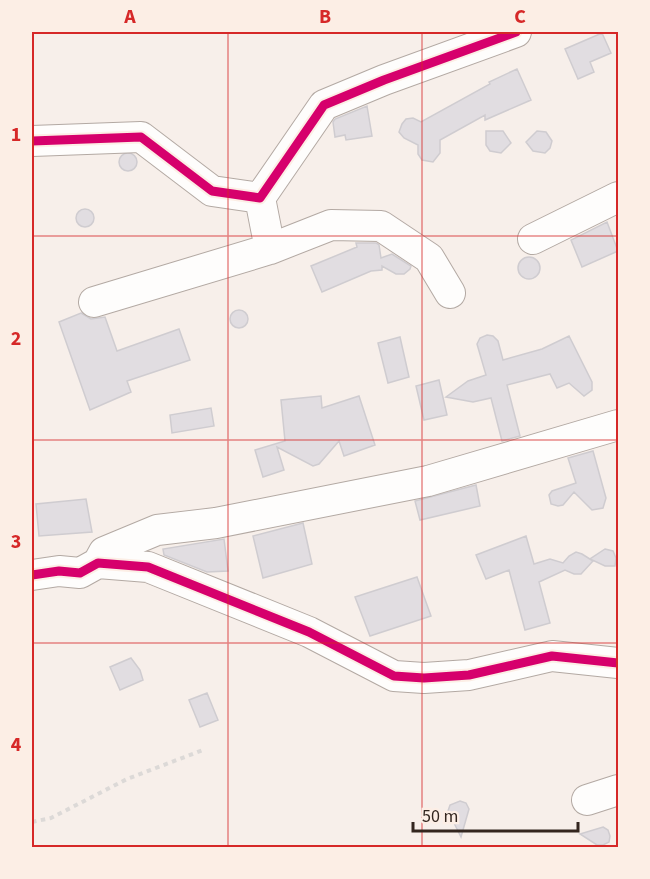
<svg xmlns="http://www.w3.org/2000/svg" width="650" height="879" font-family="'Source Sans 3',sans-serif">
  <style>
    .building { fill: #e1dde1; stroke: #cfccd0; stroke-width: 1.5 }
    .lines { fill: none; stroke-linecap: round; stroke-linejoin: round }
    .minor-casing { stroke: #b3a9a3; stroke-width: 32 }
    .path { stroke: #dcd9d7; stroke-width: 4; stroke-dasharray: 4.5 4.5; stroke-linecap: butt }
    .minor { stroke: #fefdfc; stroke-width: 30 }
    .cycleway-casing { stroke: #fceee5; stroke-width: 13 }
    .cycleway { stroke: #d6006c; stroke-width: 9 }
    .grid { fill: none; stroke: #d62828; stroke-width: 1.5; stroke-opacity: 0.55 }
    .neatline { fill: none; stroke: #d62828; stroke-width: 2 }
    .grid-label { font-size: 20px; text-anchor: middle; font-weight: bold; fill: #d62828 }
  </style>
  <rect width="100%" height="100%" fill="#f7efea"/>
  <path class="building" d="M602,33L611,53L590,62L594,72L578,79L565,49Z
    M517,69L531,100L485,120V115L440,140V153L433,162L422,160L418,154V145L404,138L399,132L402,124L406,119L413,118L421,122L490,84L489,82Z
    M367,106L372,136L346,140L345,135L335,137L333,122L335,119Z
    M486,131H503L511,143L501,153L490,151L486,145Z
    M537,131L546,132L552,141L550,148L545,153L533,151L526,142Z
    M119 162a9 9 0 1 1 18 0a9 9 0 1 1-18 0Z
    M76 218a9 9 0 1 1 18 0a9 9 0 1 1-18 0Z
    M607,222L618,251L582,267L571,240Z
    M356,243H376L379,245L381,258L392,254L411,266L410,269L404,274H396L382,266V270L371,271L322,292L311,266L357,247Z
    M518 268a11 11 0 1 1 22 0a11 11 0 1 1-22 0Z
    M230 319a9 9 0 1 1 18 0a9 9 0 1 1-18 0Z
    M81,313L91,319L105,317L117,351L179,329L190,360L127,381L131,392L90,410L59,322Z
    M487,335L493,336L498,341L503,360L542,349L569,336L592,382V390L584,396L569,383L557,388L550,374L507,385L520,436L502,441L491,398L473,402L446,397L468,381L486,375L477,344L480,338Z
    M400,337L409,377L388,383L378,343Z
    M439,380L447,415L424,420L416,386Z
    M321,396L322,408L359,396L375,445L344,456L339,441L319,464L313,466L277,447L284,470L263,477L255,450L285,441L281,400Z
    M211,408L214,426L172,433L170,415Z
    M593,451L606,498L603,508L592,510L574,492L563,505L558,506L551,504L549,495L552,491L576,483L568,458Z
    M476,485L480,506L420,520L415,501Z
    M86,499L92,532L39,536L36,504Z
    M303,523L312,564L263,578L253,536Z
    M526,536L534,564L550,559L563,563L569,556L576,552L582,554L593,561L581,574H574L565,570L539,582L550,623L525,630L509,570L486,579L476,555Z
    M224,539L228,571L207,572L164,555L163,549Z
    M605,549L613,551L616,558L615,566H605L590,559Z
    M417,577L431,616L370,636L355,597Z
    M131,658L140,670L143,680L120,690L110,667Z
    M207,693L218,720L200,727L189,700Z
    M460,801L466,803L469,809L461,837L448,811L450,805Z
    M603,827L608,830L610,836L609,842L603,845H597L580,834Z"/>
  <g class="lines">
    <g class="minor-casing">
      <path id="minor" d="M32,141L141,137L212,191L260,198L324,105L384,80L516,32
        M260,198L270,249L331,225L381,226L429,258L450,293
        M533,239L618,197
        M94,302L270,249
        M98,563L104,552L157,530L216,523L428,481L618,425
        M32,575L59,571L80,573L98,563L148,567L309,632L394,676L424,678L469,675L552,656L618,663
        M587,800L618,790"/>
    </g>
    <path class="path" d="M32,822L51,818L127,779L203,750"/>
    <use href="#minor" class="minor"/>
    <g class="cycleway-casing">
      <path id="cycleway" d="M32,141L141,137L212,191L260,198L324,105L384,80L516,32
        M32,575L59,571L80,573L98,563L148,567L309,632L394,676L424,678L469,675L552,656L618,663"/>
    </g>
    <use href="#cycleway" class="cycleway"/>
  </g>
  <path class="grid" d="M228,32V848M422,32V848M32,236H618M32,440H618M32,643H618"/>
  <rect width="650" height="879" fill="none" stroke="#fceee5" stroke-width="66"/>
  <path d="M413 822v9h165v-9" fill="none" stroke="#33261f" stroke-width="3"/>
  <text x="422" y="822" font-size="18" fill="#33261f" stroke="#fceee5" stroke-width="4.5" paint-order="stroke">50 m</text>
  <rect x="33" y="33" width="584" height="813" class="neatline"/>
  <g class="grid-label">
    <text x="130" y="23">A</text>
    <text x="325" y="23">B</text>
    <text x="520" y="23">C</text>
    <text x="16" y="141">1</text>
    <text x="16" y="345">2</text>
    <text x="16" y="548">3</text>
    <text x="16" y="751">4</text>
  </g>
</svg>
